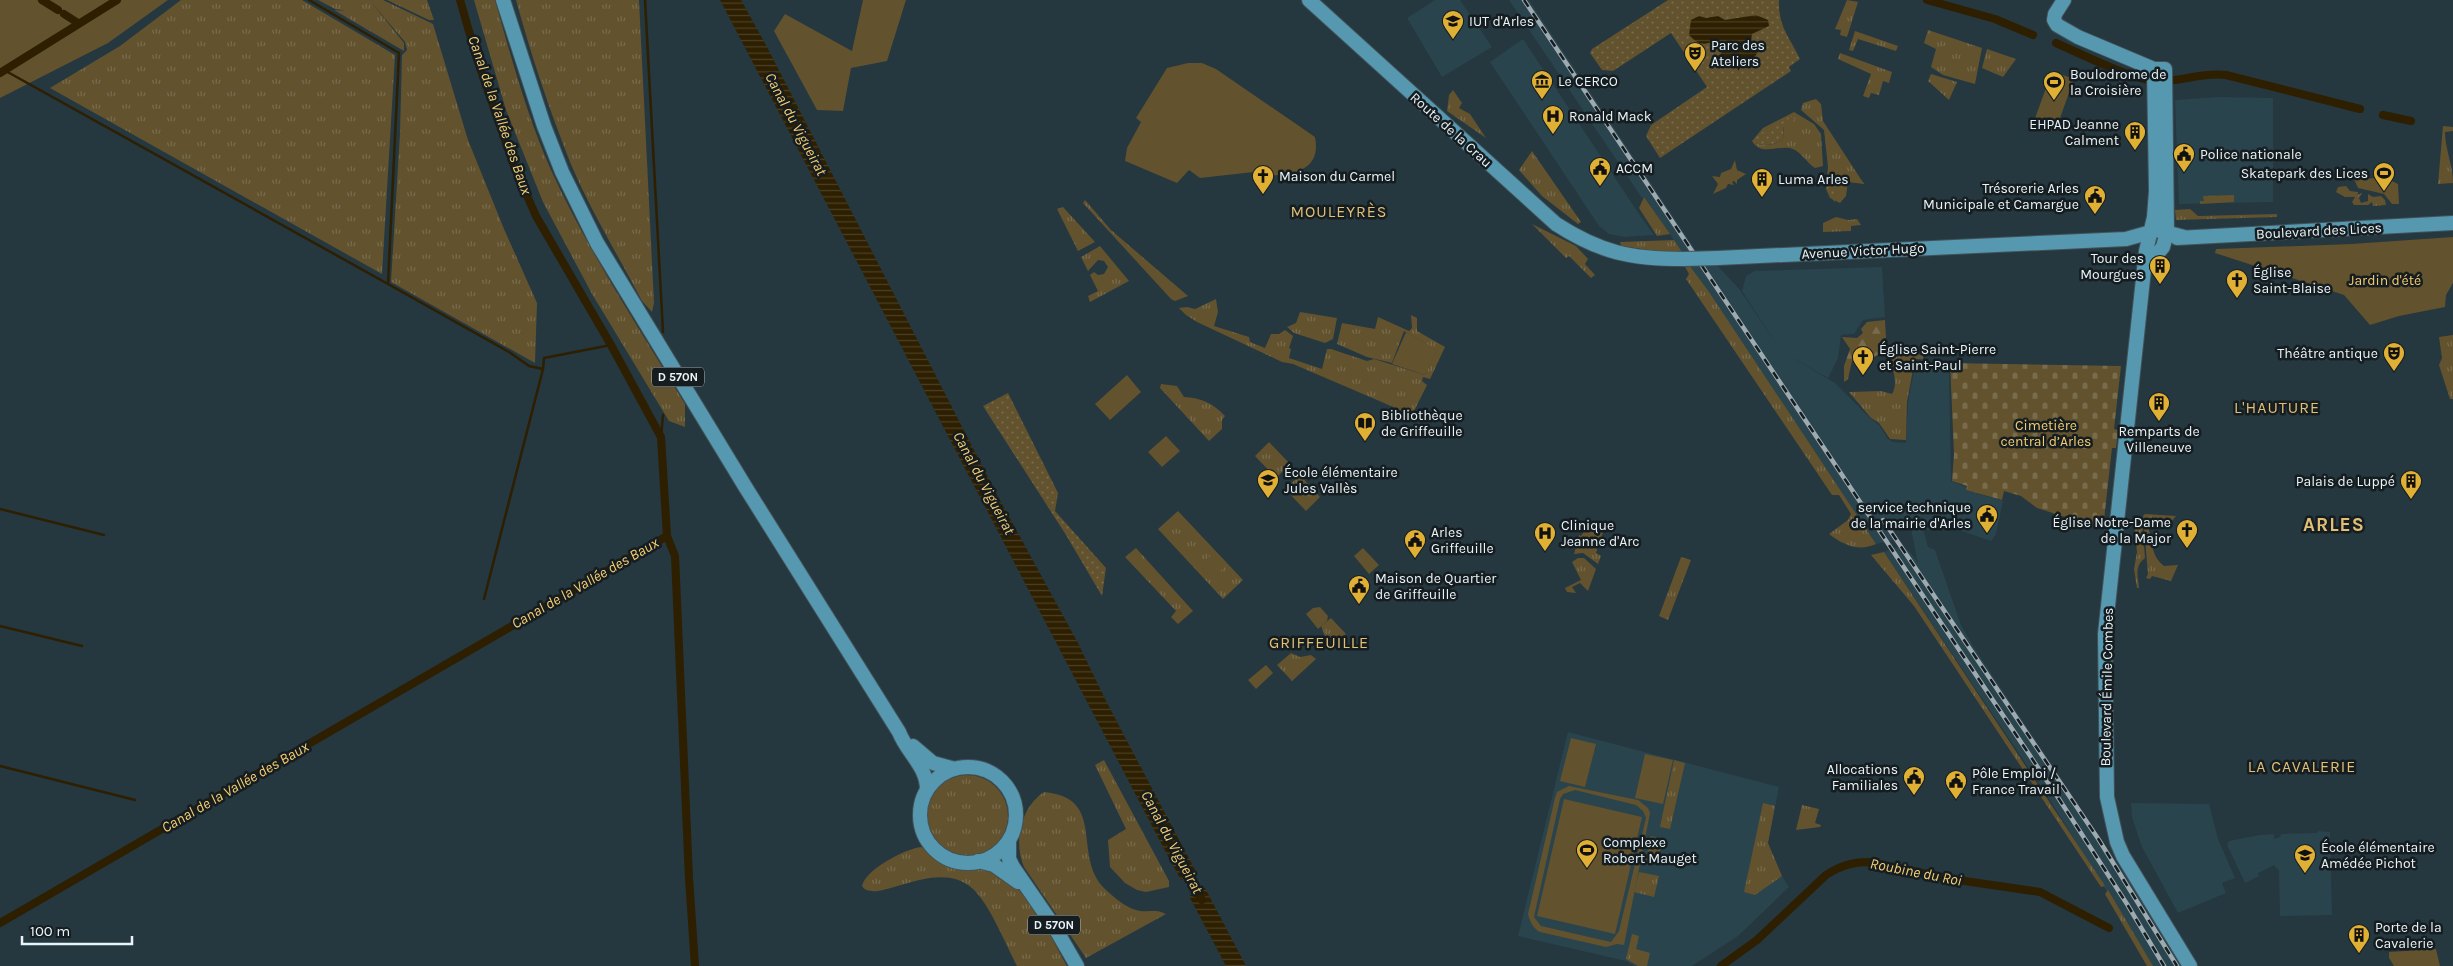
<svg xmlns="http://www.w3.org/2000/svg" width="2453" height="966" font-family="Karla,sans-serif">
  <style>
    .built { fill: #2a444d }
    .grass { fill: url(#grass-tufts); fill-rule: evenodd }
    .forest { fill: url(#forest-firs) }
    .cemetery { fill: url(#cemetery-stones) }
    .park { fill: #62522e; fill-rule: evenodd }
    .garden { fill: url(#garden-dots) }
    .water { fill: url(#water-rules) }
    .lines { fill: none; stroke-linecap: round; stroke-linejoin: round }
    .stream { stroke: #2d1f00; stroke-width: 2.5 }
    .canal { stroke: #2d1f00; stroke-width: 8 }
    .major-casing { stroke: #425258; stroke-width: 16 }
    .major { stroke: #5698af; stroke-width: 14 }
    .rail-casing { stroke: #9daab0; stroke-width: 4.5 }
    .rail { stroke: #151d21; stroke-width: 2.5; stroke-dasharray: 8; stroke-linecap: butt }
    .major-bridge-casing { stroke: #425258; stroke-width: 16; stroke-linecap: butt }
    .major-bridge { stroke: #5698af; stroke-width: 14 }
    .labels { text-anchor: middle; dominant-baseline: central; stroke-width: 5; stroke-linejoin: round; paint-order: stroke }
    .shield { fill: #151d21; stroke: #a9b4b8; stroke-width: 1 }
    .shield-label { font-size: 12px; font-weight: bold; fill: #e9f4f8 }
    .poi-label { font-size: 14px; fill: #e9f4f8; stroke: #151d21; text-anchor: start }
    .street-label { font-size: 14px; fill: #e9f4f8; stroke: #151d21 }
    .park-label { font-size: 14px; fill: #f5cc6e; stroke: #151d21 }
    .water-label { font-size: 15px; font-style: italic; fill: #f8cf71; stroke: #151d21 }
    .quarter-label { font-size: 16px; letter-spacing: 1px; fill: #e1c076; stroke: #151d21 }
    .district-label { font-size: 19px; font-weight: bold; letter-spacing: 1px; fill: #e1c076; stroke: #151d21 }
  </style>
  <defs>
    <pattern id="grass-tufts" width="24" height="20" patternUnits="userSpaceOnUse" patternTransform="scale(1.25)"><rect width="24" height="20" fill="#62522e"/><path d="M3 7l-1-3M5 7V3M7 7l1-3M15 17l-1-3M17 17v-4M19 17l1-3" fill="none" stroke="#786c4d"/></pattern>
    <pattern id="forest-firs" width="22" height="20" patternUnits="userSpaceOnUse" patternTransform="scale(1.25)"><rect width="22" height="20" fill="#62522e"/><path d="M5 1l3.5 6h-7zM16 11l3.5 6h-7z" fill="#786c4d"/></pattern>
    <pattern id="cemetery-stones" width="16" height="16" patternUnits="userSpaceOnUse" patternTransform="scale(1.25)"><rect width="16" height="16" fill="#62522e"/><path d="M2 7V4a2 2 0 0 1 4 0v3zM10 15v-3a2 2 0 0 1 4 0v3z" fill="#786c4d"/></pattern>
    <pattern id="garden-dots" width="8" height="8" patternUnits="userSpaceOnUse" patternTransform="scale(1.25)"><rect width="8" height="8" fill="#62522e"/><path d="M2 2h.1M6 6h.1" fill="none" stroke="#786c4d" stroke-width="1.8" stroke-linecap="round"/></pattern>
    <pattern id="water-rules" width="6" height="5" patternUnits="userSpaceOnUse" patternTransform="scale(1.25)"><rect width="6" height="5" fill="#2d1f00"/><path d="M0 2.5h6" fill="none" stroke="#4b4026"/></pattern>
  </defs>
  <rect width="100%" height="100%" fill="#25373f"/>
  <path class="built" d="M1435,0H1460L1492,47L1442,77L1407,18Z
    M1509,0H1529L1696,251L1709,250L1716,264L1740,290L1779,348L1742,291L1746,276L1754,271L1882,267L1885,317L1863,320L1854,334L1841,335L1838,358L1828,378L1781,351L1835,383L1870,418L1879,425L1888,439L1893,442L1906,443L1908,402L1916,360L1926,358L1936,366L1949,367L1951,481L1966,487V490L2003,501L1996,534L1991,541L1953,528L1927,530L1922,518L1920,516L1928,547L1935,550L1961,625L1973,646L2135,890L2181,966H2153L2050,800L1884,552L1902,546L1910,552L1918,563L1910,524L1891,526L1899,539L1876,544L1689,265L1704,264L1696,251L1682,252L1644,197L1642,198Z
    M1523,39L1637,211L1654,235L1624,237L1609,234L1599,226L1490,62Z
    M2218,97L2273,98V202L2179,204L2175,100Z
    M1568,732L1779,787L1768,843L1774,863L1789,887L1738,936L1692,966H1634L1626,961L1518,936Z
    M2131,803L2209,804L2218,839L2235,878L2222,883L2226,893L2178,913L2142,847L2132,817Z
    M2318,831L2330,832L2332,915L2280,916L2279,870L2274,865L2258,873L2259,876L2245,883L2227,845L2229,841L2260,835L2274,834V839L2280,837L2281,834L2317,833Z"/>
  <path class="grass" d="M181,0H302L395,55L382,274L50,88L120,46Z
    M318,0H383L433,24L468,140L504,229L537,303L535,363L391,282L400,133L402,55L407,50L405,42L372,3L404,43V51L334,10L346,11L335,9Z
    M387,0H427L434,20H429Z
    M474,0H495C511,57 527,116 551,170C588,251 639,328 685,404V427L669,421L592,294L543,202L506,110Z
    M516,0H639L654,303L652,312L642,301C618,255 590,210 570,162C549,109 531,55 516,0Z
    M1847,0L1858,2L1847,37L1840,35L1841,30L1835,29Z
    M1928,30L1982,48L1975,84L1943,75L1931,67L1936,49L1924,43Z
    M1855,31L1898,46L1896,51L1858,39L1853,51L1849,50Z
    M1987,49L2016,59L2003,77L1982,68Z
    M1840,53L1892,72L1889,83L1883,81L1879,95L1871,93L1869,98L1863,96L1871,74L1838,59Z
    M1931,74L1957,82L1949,100L1928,81Z
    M1453,90L1462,103L1459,108L1470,114L1486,138L1447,111L1449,95Z
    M1816,99L1821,104L1823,121L1864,184L1848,182L1846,196L1840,203L1830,198L1826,189L1828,167L1824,130L1801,110L1803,103Z
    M1794,112L1814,124L1821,134L1823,166L1815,168C1807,163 1802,153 1793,149C1780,144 1761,157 1752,141L1763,128ZM1784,127L1783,139C1775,145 1765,147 1756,143V136Z
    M2443,126L2453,127V131L2445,132C2445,149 2453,165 2453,183L2438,184Z
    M1532,151L1581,222L1578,224L1542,196L1519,170Z
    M2346,186L2350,191L2358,192L2357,195L2362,193L2359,198L2361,203L2368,201V194L2373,197L2381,196L2385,200L2386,205L2373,206L2372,202L2368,205H2354L2352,202L2355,197H2345L2336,192L2338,187Z
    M2234,195V202L2200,204V201H2204L2203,196Z
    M1644,197L1670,234L1657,236L1639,208Z
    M1085,200L1111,230L1188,296L1175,301L1171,299L1083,203Z
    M1063,207L1095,242L1078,251L1057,209Z
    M2190,209L2198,216L2277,214V217L2176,220L2175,210Z
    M1836,217L1848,220L1857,219L1861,225L1851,226V231L1823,232V223Z
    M1532,224L1576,246L1588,259L1585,264L1595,275L1591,278L1569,256L1566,258Z
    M1674,240L1682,252H1662L1621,246L1620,242Z
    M1100,246L1129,281L1090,302L1088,296L1098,291L1090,275L1094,272L1098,275L1104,274L1108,267L1104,261L1098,260L1088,271L1081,257Z
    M1684,265H1689L1709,292L1876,544C1859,552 1843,545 1829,534L1848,520L1851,514L1839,495H1832L1686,279L1689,274Z
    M1216,299L1218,312L1214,326L1249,337L1250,342L1265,348L1271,334H1279L1285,330L1293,336L1289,348L1291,349L1289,358L1322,369L1327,349H1331L1367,361L1374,359L1425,375L1436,350L1404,331L1392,363L1367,357L1337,344L1342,323L1375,329L1378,317L1409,331L1412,328L1411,315L1417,318V331L1445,347L1430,379L1423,377L1422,381L1427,385L1412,415L1293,364L1282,362L1197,322L1186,315L1179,308L1187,307L1195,309Z
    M1300,312L1337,318L1333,339L1325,343L1294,333L1287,327L1296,323Z
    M2453,335V399H2450L2439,365L2442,358L2439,337Z
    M1903,353L1923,355V359H1915L1907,402L1906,440L1890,439L1879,423L1871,418L1849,392L1881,391L1892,394C1900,381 1889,367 1893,355Z
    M1161,384L1177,386L1184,397C1201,398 1213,403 1225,416L1222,420V429L1209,441L1160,388Z
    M1269,442L1290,464L1276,478L1255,456Z
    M1300,475L1320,497L1306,511L1285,489Z
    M1178,511L1243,580L1223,599L1158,529Z
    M2145,514L2176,516L2171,522L2148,525C2152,541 2151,556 2164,566L2178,565L2171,581L2152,576L2150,579L2146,578L2148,574L2143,516Z
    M2142,522L2145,558C2134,566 2138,576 2139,588H2137L2134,569L2137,552L2134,525Z
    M1587,527L1591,531L1596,528L1603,532L1596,553L1601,556L1598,564L1583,553L1574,554L1579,535L1581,536Z
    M1136,548L1193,611L1178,624L1171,617L1176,611L1125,557Z
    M1884,552L2105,886L2101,887L1914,606L1871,555Z
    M1681,557L1691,560L1668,620L1659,616Z
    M1578,558H1584L1596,569L1588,591L1580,583L1572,587L1576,593L1567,592L1565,588L1581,580L1572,562Z
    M1331,618L1346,634L1327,650L1321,643L1325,636L1321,626Z
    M1291,653L1300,657L1311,655L1316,659L1292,681L1277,665Z
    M1104,760L1169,881V887L1146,892L1137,890L1125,883L1110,867L1108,840L1126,829L1095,765Z
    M1674,760L1685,763L1670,829L1660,827Z
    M926 816a41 41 0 1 1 82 0a41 41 0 1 1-82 0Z
    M1044,792C1108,798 1071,856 1105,889C1115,898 1127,909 1140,911C1151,912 1156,909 1166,914L1086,958L1024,867C1013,842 1021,807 1044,792Z
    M1763,803L1775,806L1768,843L1782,876L1755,895L1744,892Z
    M1802,805L1819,809L1815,823L1821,825L1820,827L1796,830Z
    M921,847C932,851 939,861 951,865C964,870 979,867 992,871C1027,882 1050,936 1067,966H1017C1006,945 990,905 973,889C937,855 875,907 862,886C866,869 905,849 921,847Z
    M1639,872L1659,876L1654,897L1634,892Z
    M2108,890L2153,966H2147L2105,894Z
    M1632,934L1639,936L1636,949L1650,953L1647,966H1638L1626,959Z"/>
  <path class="forest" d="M1885,320L1886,338L1881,340L1885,350L1871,359L1852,361L1848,379L1844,382V366L1850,349L1842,337L1857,338L1863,333L1861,329L1867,322Z"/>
  <path class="cemetery" d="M1950,363L2121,366L2114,429L2118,430L2116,448H2112L2103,529L2037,508L2021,496L2004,491L2002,500L1966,490L1967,486L1952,481L1954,454Z"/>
  <path class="park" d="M0,0H168L108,43L0,98Z
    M863,0H906L887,61L851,68L843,111L817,110L774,31L785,14L852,51Z
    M1188,63H1202L1216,69L1315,137C1322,172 1291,175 1265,176L1263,171L1200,178L1189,170L1177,183L1125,161L1127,148L1141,122L1136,118L1167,68Z
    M2052,71L2074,79L2055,132L2033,124Z
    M1735,160L1737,170L1746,174L1737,180V184L1734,181L1732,182L1734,185L1728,184L1726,188L1713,194L1718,184L1712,176L1720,177L1721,173L1731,169Z
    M2380,178L2381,181H2392L2398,184L2399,204H2392L2384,194L2358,188L2354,179Z
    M2453,237V283L2446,295L2445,307L2399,316L2370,325L2344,295L2215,253L2216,249L2351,244Z
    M1406,332L1437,350L1425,375L1392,364Z
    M1127,375L1141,392L1110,420L1095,404Z
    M1166,436L1180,451L1162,467L1148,452Z
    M1363,548L1379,565L1369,574L1354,556Z
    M1211,555L1223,568L1212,579L1200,566Z
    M1320,607L1328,616L1327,621L1318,629L1306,614L1313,608Z
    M1266,665L1273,673L1256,689L1248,680Z
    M1571,738L1596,744L1585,787L1560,781Z
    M1645,754L1673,760L1663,804L1635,798Z
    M1569,786L1638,800L1648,808L1650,813L1624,945L1617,944L1606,947L1540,932C1533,928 1530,922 1528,914L1555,798L1557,792ZM1575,790L1636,805L1643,811L1646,818L1619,931L1611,942L1541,926L1534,917L1560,799L1563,794Z
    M1564,799L1642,817L1615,934L1537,916Z
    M1651,836L1663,839L1657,864L1645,862Z
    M2436,949L2440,966H2394L2389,958V952Z"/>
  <path class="garden" d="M1668,0H1779C1778,26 1789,36 1800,59L1789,67L1791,71L1660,158L1646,136L1651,125L1707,87L1671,33L1613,71L1602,70L1590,53L1592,49Z
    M1792,116L1795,119L1785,128L1784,123L1783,139C1775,145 1765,147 1756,143V136L1782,121L1785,122Z
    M1831,173L1840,176L1843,181L1835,185V202C1827,194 1823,181 1831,173Z
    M1008,393L1058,493L1055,511L1106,568L1102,596L1066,535L983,406Z"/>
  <path class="water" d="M720,0H741L767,47L995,491L1078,643L1106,701L1196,872L1181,880L1162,845Z
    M1756,15L1768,20L1769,26L1752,34L1751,41L1759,44C1761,58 1745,61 1738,71L1737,64L1721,57L1718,58L1727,45L1724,40C1708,40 1704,51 1689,35L1691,20L1699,16L1706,18L1718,16L1725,20Z
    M1205,888L1246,966H1226L1189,896Z"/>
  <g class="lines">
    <path class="stream" d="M309,0L399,53L388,284
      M645,0L663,332
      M4,70L388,284L509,352L529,366L543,369
      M661,437L663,415
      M0,509L104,535
      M484,599L543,369L544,358L611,345
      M0,626L82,646
      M0,766L135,800"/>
    <path class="canal" d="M42,0L58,10
      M1927,0L1995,19L2033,35
      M64,14L78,23
      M2056,43C2079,53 2135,81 2157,81C2181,82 2202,72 2226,75L2360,109
      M0,73L117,0
      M2383,115L2411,121
      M667,536L675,556L689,878L695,966
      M1183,866L1202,900
      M0,923L667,536L661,437L611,345L536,216L514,166L477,59L460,0
      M1721,966L1757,940L1826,875C1840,866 1852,862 1869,862L1951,879L2040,892L2109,928"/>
    <g class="major-casing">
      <path id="major" d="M503,0L544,126L562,172L597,243L746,488L899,732C907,753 927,766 927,790
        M1309,0L1556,224C1601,253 1631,259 1684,259
        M2064,0L2055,14L2054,20L2057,25L2078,37L2154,69H2165L2167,232L2163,247L2145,269
        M2154,69L2156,191L2154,217L2146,251L2105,634L2107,797L2117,842L2123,856L2190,966
        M2177,238L2453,223
        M1718,258L2126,239L2158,230L2184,237
        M913,746L933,763L955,769
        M920 815a48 48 0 1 1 96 0a48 48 0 1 1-96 0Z
        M1009,840V859L1013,867L1055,928L1077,966
        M978,861L994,865L1018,882"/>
    </g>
    <use href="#major" class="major"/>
    <g class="rail-casing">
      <path id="rail" d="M1524,0L2059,799L2127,904L2164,966
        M1883,520L2099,840L2177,966"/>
    </g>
    <use href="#rail" class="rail"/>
    <g class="major-bridge-casing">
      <path id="major-bridge" d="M1684,259L1718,258"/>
    </g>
    <use href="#major-bridge" class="major-bridge"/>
  </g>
  <defs>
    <g id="university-pin" transform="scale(1.125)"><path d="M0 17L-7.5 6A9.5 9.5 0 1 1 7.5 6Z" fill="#e0b034" stroke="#151d21"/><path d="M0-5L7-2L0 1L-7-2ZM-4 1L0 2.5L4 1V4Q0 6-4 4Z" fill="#111"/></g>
    <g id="theatre-pin" transform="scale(1.125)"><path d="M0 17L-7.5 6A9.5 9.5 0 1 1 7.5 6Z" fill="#e0b034" stroke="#151d21"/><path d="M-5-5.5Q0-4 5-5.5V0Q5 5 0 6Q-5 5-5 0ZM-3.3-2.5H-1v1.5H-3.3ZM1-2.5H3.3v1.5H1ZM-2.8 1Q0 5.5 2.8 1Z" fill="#111"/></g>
    <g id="museum-pin" transform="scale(1.125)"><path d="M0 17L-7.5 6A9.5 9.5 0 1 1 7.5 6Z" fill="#e0b034" stroke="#151d21"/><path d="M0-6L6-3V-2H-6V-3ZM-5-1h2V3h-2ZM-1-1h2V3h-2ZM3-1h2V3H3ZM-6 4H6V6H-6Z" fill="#111"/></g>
    <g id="stadium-pin" transform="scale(1.125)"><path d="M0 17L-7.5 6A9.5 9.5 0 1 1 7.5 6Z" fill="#e0b034" stroke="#151d21"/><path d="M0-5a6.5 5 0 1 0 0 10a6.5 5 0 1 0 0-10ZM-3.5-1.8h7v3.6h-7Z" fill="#111"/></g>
    <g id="hospital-pin" transform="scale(1.125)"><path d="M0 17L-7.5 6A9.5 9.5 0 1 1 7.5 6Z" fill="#e0b034" stroke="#151d21"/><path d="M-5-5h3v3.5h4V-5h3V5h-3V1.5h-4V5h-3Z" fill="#111"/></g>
    <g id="building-pin" transform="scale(1.125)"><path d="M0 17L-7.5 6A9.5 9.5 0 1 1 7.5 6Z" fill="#e0b034" stroke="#151d21"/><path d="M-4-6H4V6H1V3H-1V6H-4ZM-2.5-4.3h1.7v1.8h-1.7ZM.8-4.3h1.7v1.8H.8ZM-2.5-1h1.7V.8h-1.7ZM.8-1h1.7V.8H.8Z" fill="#111"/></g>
    <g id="civic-pin" transform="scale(1.125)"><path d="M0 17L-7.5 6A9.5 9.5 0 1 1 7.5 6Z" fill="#e0b034" stroke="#151d21"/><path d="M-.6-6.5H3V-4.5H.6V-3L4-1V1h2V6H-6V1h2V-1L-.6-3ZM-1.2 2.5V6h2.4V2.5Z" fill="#111"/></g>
    <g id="church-pin" transform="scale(1.125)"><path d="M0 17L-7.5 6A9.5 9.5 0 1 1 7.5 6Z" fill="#e0b034" stroke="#151d21"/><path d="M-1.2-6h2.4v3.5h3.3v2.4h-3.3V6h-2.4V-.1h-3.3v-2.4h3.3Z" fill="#111"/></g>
    <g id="library-pin" transform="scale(1.125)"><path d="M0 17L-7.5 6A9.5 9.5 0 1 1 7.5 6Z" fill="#e0b034" stroke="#151d21"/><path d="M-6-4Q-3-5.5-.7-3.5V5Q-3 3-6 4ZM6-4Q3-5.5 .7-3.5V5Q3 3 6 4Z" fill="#111"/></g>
    <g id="school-pin" transform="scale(1.125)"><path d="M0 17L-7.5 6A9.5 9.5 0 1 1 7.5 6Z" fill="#e0b034" stroke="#151d21"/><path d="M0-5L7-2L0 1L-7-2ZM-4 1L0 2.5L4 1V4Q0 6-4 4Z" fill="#111"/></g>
  </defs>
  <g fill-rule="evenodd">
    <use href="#university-pin" x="1453" y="21"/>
    <use href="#theatre-pin" x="1695" y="53"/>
    <use href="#museum-pin" x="1542" y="81"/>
    <use href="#stadium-pin" x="2054" y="82"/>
    <use href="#hospital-pin" x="1553" y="116"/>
    <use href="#building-pin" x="2135" y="132"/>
    <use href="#civic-pin" x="2184" y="154"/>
    <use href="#civic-pin" x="1600" y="168"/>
    <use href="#stadium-pin" x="2384" y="173"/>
    <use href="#church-pin" x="1263" y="176"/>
    <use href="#building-pin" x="1762" y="179"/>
    <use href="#civic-pin" x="2095" y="196"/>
    <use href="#building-pin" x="2160" y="266"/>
    <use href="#church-pin" x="2237" y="280"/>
    <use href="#theatre-pin" x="2394" y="353"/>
    <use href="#church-pin" x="1863" y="357"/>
    <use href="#building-pin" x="2159" y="403"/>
    <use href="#library-pin" x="1365" y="423"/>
    <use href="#school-pin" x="1268" y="480"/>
    <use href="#building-pin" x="2411" y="481"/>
    <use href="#civic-pin" x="1987" y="515"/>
    <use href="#church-pin" x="2187" y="530"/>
    <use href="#hospital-pin" x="1545" y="533"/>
    <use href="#civic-pin" x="1415" y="540"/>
    <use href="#civic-pin" x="1359" y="586"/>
    <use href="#civic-pin" x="1914" y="777"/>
    <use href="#civic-pin" x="1956" y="781"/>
    <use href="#stadium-pin" x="1587" y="850"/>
    <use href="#school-pin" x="2305" y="855"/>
    <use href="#building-pin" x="2359" y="935"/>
  </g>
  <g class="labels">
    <g class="shield">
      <rect x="652" y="367.5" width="52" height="19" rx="4"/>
      <rect x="1028" y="915.5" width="52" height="19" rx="4"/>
    </g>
    <g class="shield-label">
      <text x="678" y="377">D 570N</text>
      <text x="1054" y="925">D 570N</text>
    </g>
    <g class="poi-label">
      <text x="1469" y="21">IUT d'Arles</text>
      <text x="1711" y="45">Parc des<tspan x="1711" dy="16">Ateliers</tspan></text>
      <text x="2070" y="74">Boulodrome de<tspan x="2070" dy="16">la Croisière</tspan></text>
      <text x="1558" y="81">Le CERCO</text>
      <text x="1569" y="116">Ronald Mack</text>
      <text x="2119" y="124" text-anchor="end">EHPAD Jeanne<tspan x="2119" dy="16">Calment</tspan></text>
      <text x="2200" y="154">Police nationale</text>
      <text x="1616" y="168">ACCM</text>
      <text x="2368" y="173" text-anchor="end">Skatepark des Lices</text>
      <text x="1279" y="176">Maison du Carmel</text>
      <text x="1778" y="179">Luma Arles</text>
      <text x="2079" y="188" text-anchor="end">Trésorerie Arles<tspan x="2079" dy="16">Municipale et Camargue</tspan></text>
      <text x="2144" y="258" text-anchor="end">Tour des<tspan x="2144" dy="16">Mourgues</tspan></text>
      <text x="2253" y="272">Église<tspan x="2253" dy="16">Saint-Blaise</tspan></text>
      <text x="1879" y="349">Église Saint-Pierre<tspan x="1879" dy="16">et Saint-Paul</tspan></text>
      <text x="2378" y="353" text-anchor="end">Théâtre antique</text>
      <text x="1381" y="415">Bibliothèque<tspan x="1381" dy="16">de Griffeuille</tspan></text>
      <text x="2159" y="431" text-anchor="middle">Remparts de<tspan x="2159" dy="16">Villeneuve</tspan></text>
      <text x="1284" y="472">École élémentaire<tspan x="1284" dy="16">Jules Vallès</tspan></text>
      <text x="2395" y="481" text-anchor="end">Palais de Luppé</text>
      <text x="1971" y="507" text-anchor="end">service technique<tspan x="1971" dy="16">de la mairie d'Arles</tspan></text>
      <text x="2171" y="522" text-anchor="end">Église Notre-Dame<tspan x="2171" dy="16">de la Major</tspan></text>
      <text x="1561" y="525">Clinique<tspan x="1561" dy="16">Jeanne d'Arc</tspan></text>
      <text x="1431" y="532">Arles<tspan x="1431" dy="16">Griffeuille</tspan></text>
      <text x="1375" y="578">Maison de Quartier<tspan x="1375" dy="16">de Griffeuille</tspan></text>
      <text x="1898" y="769" text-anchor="end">Allocations<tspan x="1898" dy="16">Familiales</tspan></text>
      <text x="1972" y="773">Pôle Emploi /<tspan x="1972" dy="16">France Travail</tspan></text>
      <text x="1603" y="842">Complexe<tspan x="1603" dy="16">Robert Mauget</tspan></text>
      <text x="2321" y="847">École élémentaire<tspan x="2321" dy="16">Amédée Pichot</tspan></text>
      <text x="2375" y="927">Porte de la<tspan x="2375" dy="16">Cavalerie</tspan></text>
    </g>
    <g class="street-label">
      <text transform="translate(1451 130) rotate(42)">Route de la Crau</text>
      <text transform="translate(2319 231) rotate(-3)">Boulevard des Lices</text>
      <text transform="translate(1863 251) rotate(-3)">Avenue Victor Hugo</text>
      <text transform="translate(2107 687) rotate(-89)">Boulevard Émile Combes</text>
    </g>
    <g class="park-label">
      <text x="2385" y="280">Jardin d'été</text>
      <text x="2046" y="425">Cimetière<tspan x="2046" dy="16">central d’Arles</tspan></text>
    </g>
    <g class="water-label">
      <text transform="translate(500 115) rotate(71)">Canal de la Vallée des Baux</text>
      <text transform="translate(796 124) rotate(62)">Canal du Vigueirat</text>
      <text transform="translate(984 483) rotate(62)">Canal du Vigueirat</text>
      <text transform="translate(585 583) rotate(-30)">Canal de la Vallée des Baux</text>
      <text transform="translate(235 787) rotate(-30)">Canal de la Vallée des Baux</text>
      <text transform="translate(1172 842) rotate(62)">Canal du Vigueirat</text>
      <text transform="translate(1916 872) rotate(11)">Roubine du Roi</text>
    </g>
    <g class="quarter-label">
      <text x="1339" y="211">MOULEYRÈS</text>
      <text x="2277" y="407">L'HAUTURE</text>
      <text x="1319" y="642">GRIFFEUILLE</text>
      <text x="2302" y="766">LA CAVALERIE</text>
    </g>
    <g class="district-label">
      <text x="2334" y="525">ARLES</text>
    </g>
  </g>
  <path d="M22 936v8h110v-8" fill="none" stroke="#e9f4f8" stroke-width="2.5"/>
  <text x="30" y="936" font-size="15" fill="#e9f4f8" stroke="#151d21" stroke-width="4" paint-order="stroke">100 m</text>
</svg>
